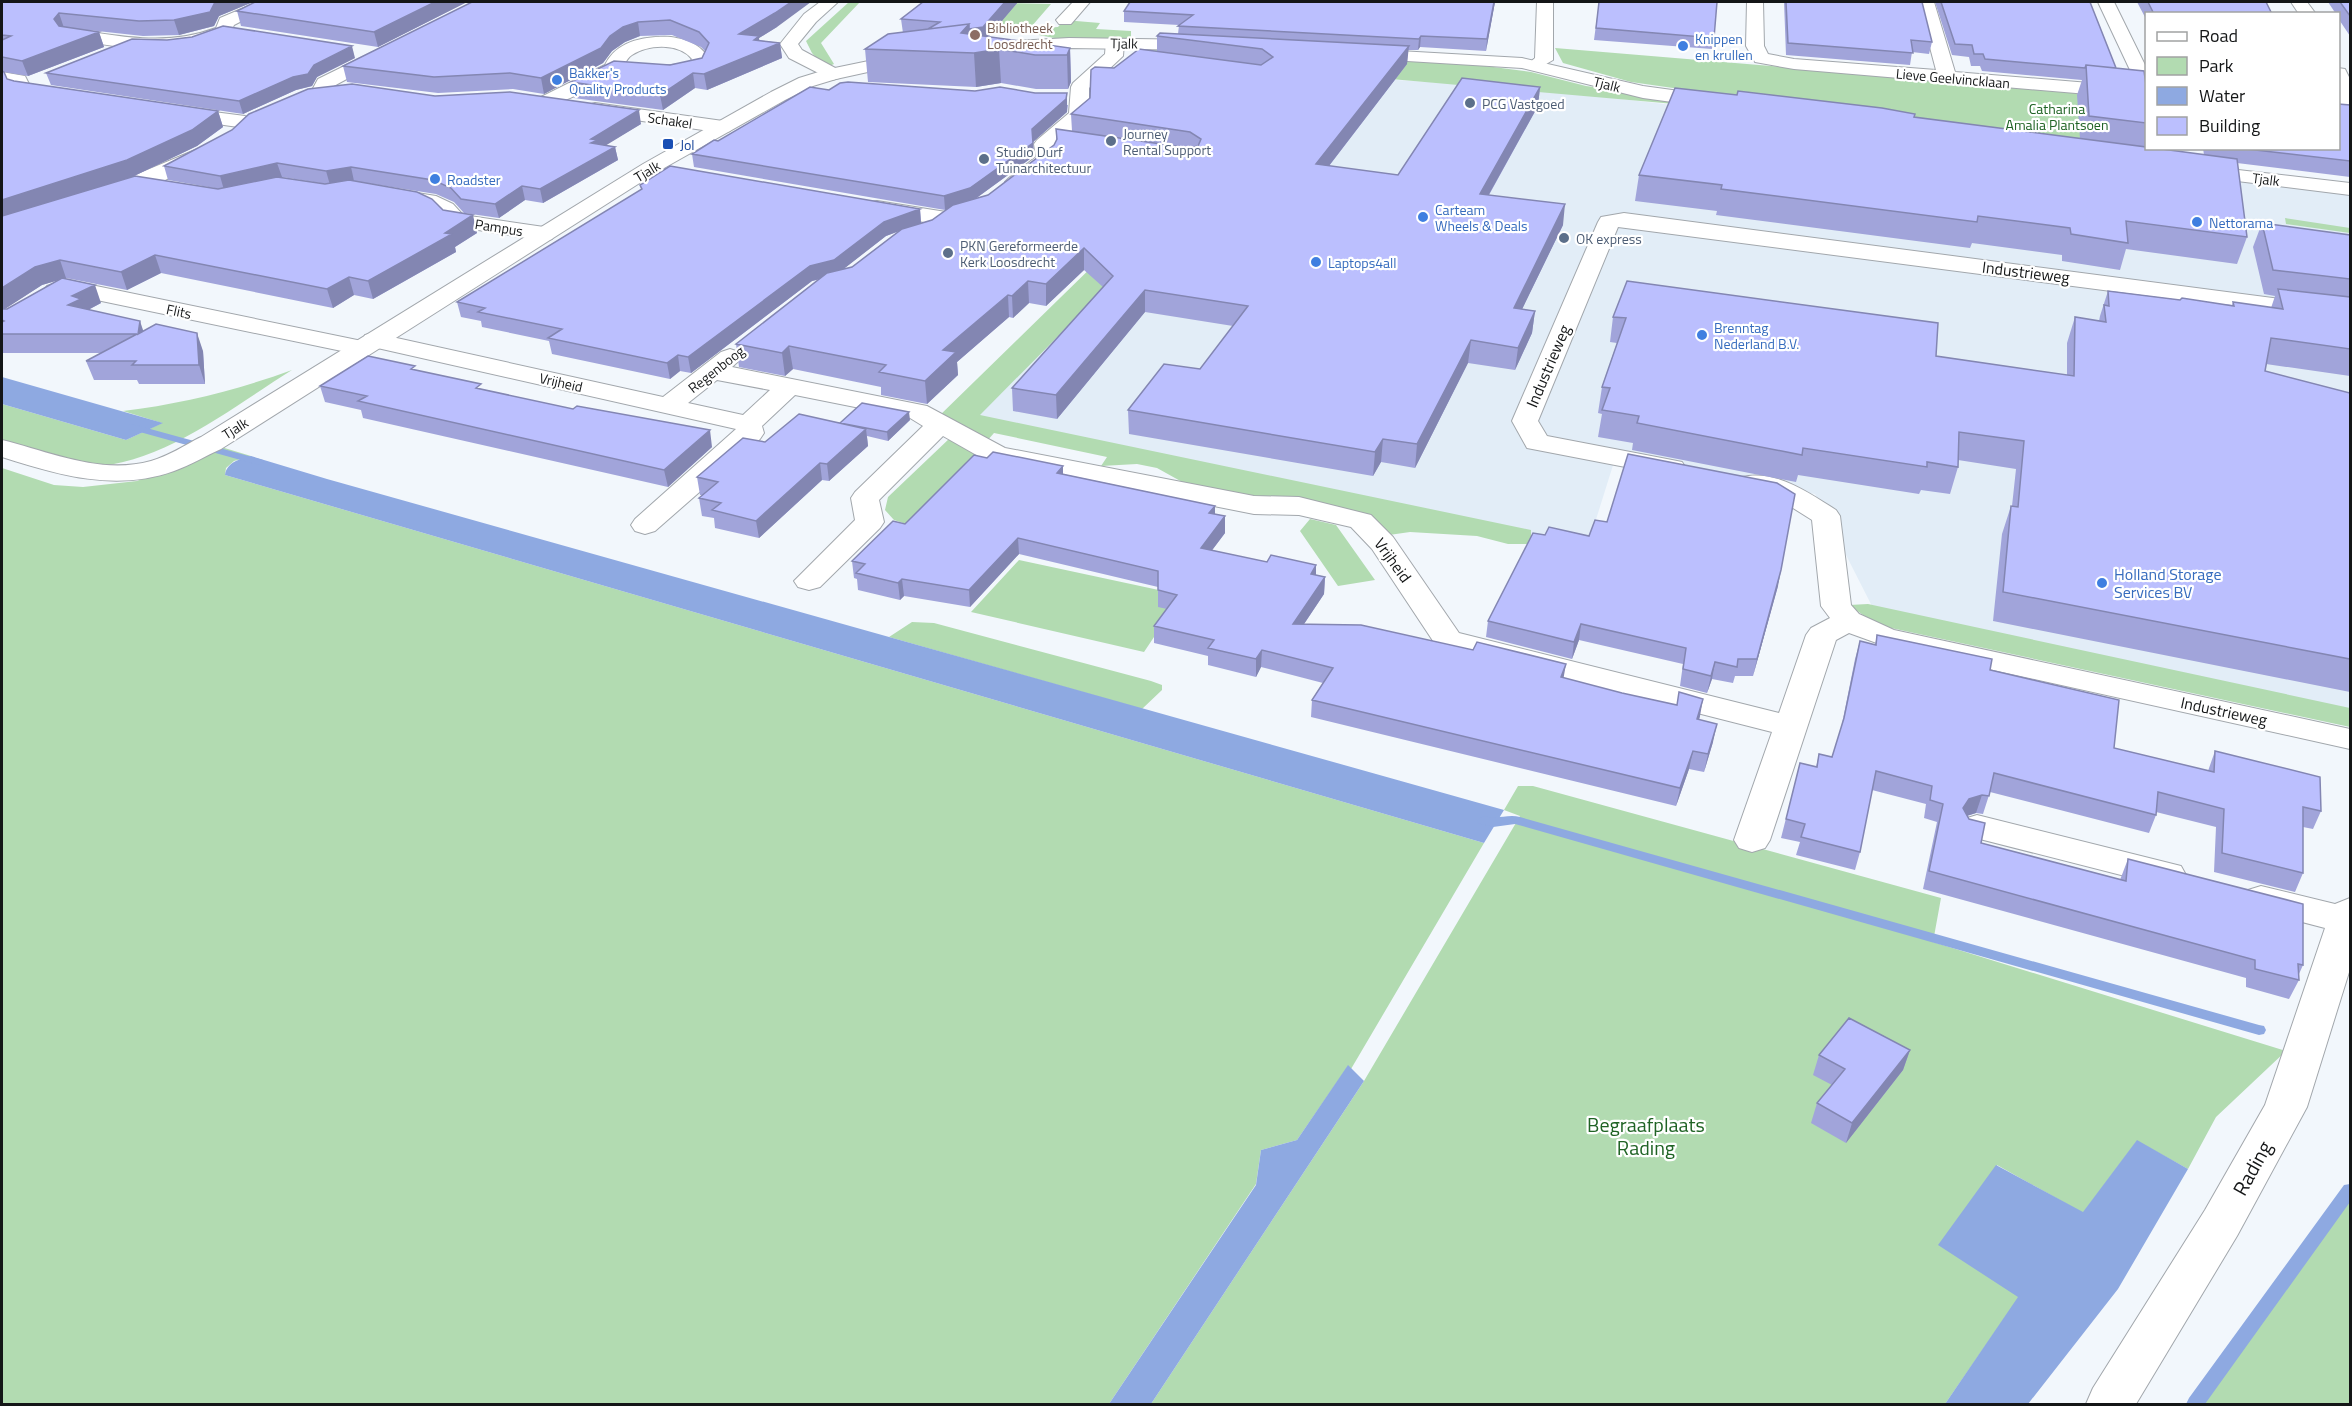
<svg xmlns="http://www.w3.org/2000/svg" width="2352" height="1406" font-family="'Titillium Web',sans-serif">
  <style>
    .built { fill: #e2edf7 }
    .green { fill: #b2dbb1 }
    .water { fill: #8ea9e1 }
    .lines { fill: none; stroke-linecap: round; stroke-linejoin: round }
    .stream { fill: #8ea9e1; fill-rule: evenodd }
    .street-casing { stroke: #a2a7ac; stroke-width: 2 }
    .secondary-casing { stroke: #a2a7ac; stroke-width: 2 }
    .street { fill: #fff; fill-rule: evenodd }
    .secondary { fill: #fff; fill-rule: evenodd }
    .wall { fill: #a1a4da; fill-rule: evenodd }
    .shaded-wall { fill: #8386b2 }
    .building { fill: #bbbffe; stroke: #8386b2; stroke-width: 1.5 }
    .education-dot { fill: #8d6e63; stroke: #fff; stroke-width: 2 }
    .shop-dot { fill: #3f7fe0; stroke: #fff; stroke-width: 2 }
    .service-dot { fill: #5c6f8a; stroke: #fff; stroke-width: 2 }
    .transit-dot { fill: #1a4fb4; stroke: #fff; stroke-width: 2 }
    .labels { text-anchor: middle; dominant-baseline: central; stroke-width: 4.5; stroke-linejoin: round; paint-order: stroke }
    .far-education-label { font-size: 14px; fill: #785e54; stroke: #fff; text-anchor: start }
    .far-shop-label { font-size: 14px; fill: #366cbe; stroke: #fff; text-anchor: start }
    .far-street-label { font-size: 14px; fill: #141617; stroke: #fff }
    .far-service-label { font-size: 14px; fill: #4e5e75; stroke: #fff; text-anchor: start }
    .far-park-label { font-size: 14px; fill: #1f6324; stroke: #fff }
    .far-transit-label { font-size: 14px; fill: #164399; stroke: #fff; text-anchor: start }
    .street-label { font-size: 16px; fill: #141617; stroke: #fff }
    .shop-label { font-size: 16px; fill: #366cbe; stroke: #fff; text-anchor: start }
    .near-park-label { font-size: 20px; fill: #1f6324; stroke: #fff }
    .near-street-label { font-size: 20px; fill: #141617; stroke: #fff }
  </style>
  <rect width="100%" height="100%" fill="#f2f7fc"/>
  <path class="built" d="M1291,74L1518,87L1836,124L2350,194V714L1875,612L1815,494L1614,462L1588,545L969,422Z"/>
  <path class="green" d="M849,2H860L821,43L834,64L825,68L812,53L806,41Z
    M969,2L1051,4L1031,27L992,28Z
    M1064,20L1100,23L1096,29L1131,31V38L1059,39L1013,30L1058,27Z
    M1555,48L2083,92L2088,147L1631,82L1563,63Z
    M1137,50L1225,51L1478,65L1531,72L1586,86L1810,116L1131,56Z
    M1146,214L1175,218L980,415L1531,530V544H1508L1477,536L1410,532L1389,535L1202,493L1157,468L1137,464L1101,466L1107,457L994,433L987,441L936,419Z
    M2285,218L2350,228V233L2286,224Z
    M292,370C234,406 156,469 86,466C58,464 28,450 2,442V404L126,440L162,423L123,411C181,404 237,390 292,370Z
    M951,437L986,459L918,528L894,520L885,510L888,497Z
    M208,443L251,456L234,461L226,468L225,475L1484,843L1351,1069L1348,1066L1297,1140L1261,1150L1256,1184L1109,1404H2V468L54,485L83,487L137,481L169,468Z
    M1310,519L1336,525L1375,580L1338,586L1300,531Z
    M1019,560L1182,595L1144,652L971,612Z
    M1868,604L2350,708V727L1877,625L1849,605Z
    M912,622L934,623L1151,681L1162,685V690L1142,709L889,637Z
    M1518,786H1533L1941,898L1933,942L2286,1051L2216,1117L2188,1169L2137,1141L2083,1213L1997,1165L2019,1297L1945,1404H1151L1364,1081L1520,816L1504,810Z
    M2350,1188V1404H2193Z"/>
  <path class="water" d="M2,377L163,423L126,440L2,404Z
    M251,456L327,479L1504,810L1484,843L225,475C227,462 240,459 251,456Z
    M1348,1065L1364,1081L1151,1404H1109L1256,1185L1261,1150L1297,1140Z
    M2137,1140L2188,1169L2118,1289L2028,1404H1945L2018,1297L1938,1245L1996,1165L2083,1212Z"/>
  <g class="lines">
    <path class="stream" d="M132,424L263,460L264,462L259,465L129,429V425Z
      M1483,816C1498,820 1507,814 1520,817L2259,1025L2264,1026L2266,1030L2264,1034L2259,1035L1515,824L1493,827L1478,823L1477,820Z
      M2350,1184V1202L2205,1404H2186L2189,1398L2344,1185Z"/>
    <g class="street-casing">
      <path id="street" d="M258,2H279L234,25L230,35C169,58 133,49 70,39L61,34L70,29C122,36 165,47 216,28L220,18Z
        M820,2H838L816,22L798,44L802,50L839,70L841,74L839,78L832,80L789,58L780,44L804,14Z
        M1073,2H1090L1071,24H1059L1056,20Z
        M1537,2H1553V60L1536,70L1527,65L1535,58Z
        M1747,2H1763L1764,46L1768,54L1794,59L1936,70L1918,2H1934L1955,72L2138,87L2098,2H2114L2146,67V99L1794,69L1755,62L1746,46Z
        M2291,2H2307L2316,14H2299Z
        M671,37C689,40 699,44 710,59L702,72L654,75L652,71L654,67L689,63L692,59C679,43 649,44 632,55C625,59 625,68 619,72C606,82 553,109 539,106L536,102L539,98L605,65C617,40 646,36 671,37Z
        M1115,37L1124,42L1123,56L1089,88V115L1086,119L1054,146L1056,159L1053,163L1023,186H1009L1005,182L1009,178L1036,157L1034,144L1037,140L1069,113L1071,87L1073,83L1105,54L1106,42Z
        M383,47L389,48L392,52L389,56L332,87L327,96L320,98L311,92L318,79Z
        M2338,68L2345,69L2350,79V109L2338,111Z
        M2,72L25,76L29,84L66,91L69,95L59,101L15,92L11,85L2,83Z
        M595,103L723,121L730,123L733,127L730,131L723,133L588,113L585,109L588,105Z
        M175,107L245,116L255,122L245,128L168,117L165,113Z
        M205,146L212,148L215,152L212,156C189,168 125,204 101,199L98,194L101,189Z
        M398,190L436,196L453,204L463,215L544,227L552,229L555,234L552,239L544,241L448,225C431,207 414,206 390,201L387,196L390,191Z
        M877,201L946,212L954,214L957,219L954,224L946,226L869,212L866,207L869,202Z
        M1624,213L2350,308V322L1618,227L1538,421L1547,436L1672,460L1682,462L1686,468L1682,474L1672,476L1527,448L1512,421L1598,222L1601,217Z
        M67,280L362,341L365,335L374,333L663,397L721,352L730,349L739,352L743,357L732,367L927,406L1005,448L1254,496L1299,497L1371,515L1393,537L1459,633L1779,713L1806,635L1811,628L1830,618L1821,606L1812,520L1774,496L1742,489L1738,483L1742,477C1776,469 1809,493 1836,510L1840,516L1851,605L1859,614L1894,630L2350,729V749L1885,646L1849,633L1836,640L1770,840L1765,848L1752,852L1739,848L1734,840L1772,732L1437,647L1372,549L1351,527L1299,515L1254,514L997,463L987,461L943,436L879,500L884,522L880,528L820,587L809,590L798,587L794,581L855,520L851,498L855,492L923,426L910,418L795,395L762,426L764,433L760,439L655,531L645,534L635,531L631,525L635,519L736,429L373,347L370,353L361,355L68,294L55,298L47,296L43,291L47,286ZM717,380L770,390L743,415L688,403Z
        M1977,815L2181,866L2186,875L2181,884L2168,887L1964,835L1959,827L1964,819Z
        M2261,886L2335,904L2350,898V969L2307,1107L2237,1236L2136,1404H2086L2093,1388L2205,1210L2265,1105L2325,928L2248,908L2242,899L2248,890Z"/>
    </g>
    <g class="secondary-casing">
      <path id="secondary" d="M1069,38L1202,40L1211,45L1202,50L1069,48L999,52L990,47L999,42Z
        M1364,49L1522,58L1643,86L1716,96L1726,102L1716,108L1643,98L1522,68L1358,58L1355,54L1358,50Z
        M912,52L918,53L921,57L918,61L836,79L813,86L785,100L657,172L221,449C205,456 191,465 174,471C116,492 58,475 2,457V440C51,452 100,475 151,461C169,456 185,445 201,437L643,164L771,92L799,78L825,70Z
        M2195,165L2350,183V195L2188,175L2185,171L2188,167Z"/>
    </g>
    <use href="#street" class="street"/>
    <use href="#secondary" class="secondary"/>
  </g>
  <path class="wall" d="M2,2H253L219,16L214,26L179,35L143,36L88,30L99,32L104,47L28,76L4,72L7,79L14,81L218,111L223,127L197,146L134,176L220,189L168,180L164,166L435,96L641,124L605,145L615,147L618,160L543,203L525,200L499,218L464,213L454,202L436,194L353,181L443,210L477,233L455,247L456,252L373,299L354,295L333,308L161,273L127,290L66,278L63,279L101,303L88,310L143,331L203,351L205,384H139L137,380H94L86,361L102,353H2ZM280,177H282L326,184H325ZM58,280L7,309H4L42,285Z
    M467,2L378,47L241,26L237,11Z
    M472,2L777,27L759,38V40L780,43L782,58L707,90L695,88L663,110L574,98L571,82L670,65L702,58L705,51L701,47L672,35L640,36L625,42L612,51L603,63L544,94L513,89L438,93L347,82L343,66Z
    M905,2H1018L988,37L1070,48L1071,82L1068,89H1036L1001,83L976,87L868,82L865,49L903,33L901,19L921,3Z
    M1495,2L1486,51L1420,47L1418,50H1408L1407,64L1329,166L1398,175L1540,87L1538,106L1489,195L1563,225L1522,309L1535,311L1532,333L1515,370L1468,363L1415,468L1381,462L1373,476L1129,434L1128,410L1200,369L1233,326L1145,312L1057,419L1013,411L1012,388L1103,287L1084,270L1046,306L1029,303L1013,318L1009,317L957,362L958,375L927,404L881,395V387L793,369L785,376L739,367L736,344L820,279L812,281L691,373L680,371L670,379L552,354L549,341L482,327L481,321L461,317L457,302L641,190L640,185L920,209L921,223L932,220L949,209L945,210L694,167L692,154L829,90L1068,105L1067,112L1033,142L1034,156L975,199L988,195L1054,145L1056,141V129L1072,131L1071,114L1090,98L1114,68L1157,51V36L1178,34L1179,25L1124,22V11ZM899,231L852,267L843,269L886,236Z
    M1599,2L1714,38L1712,49L1594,40Z
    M1784,2H1922L1932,42L1929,54L1912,52L1910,65L1786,55Z
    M1935,2H2090L2116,68L2146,85V148L2204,155L2203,148H2338L2350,105V177L2237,163L2247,237L2237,264L2126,249L2120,270L2062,261V255L1972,243L1970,248L1716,215L1717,211L1635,201L1639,175L1914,117L2080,139L2077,95L2082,80L1982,71L1980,66H1971L1969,57L1952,55Z
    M2137,2H2266L2272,14H2146V19Z
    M2328,2H2350V36L2338,18V14H2336Z
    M355,58L317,77L312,86L296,90L243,114L51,85L46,73Z
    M2262,223L2350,235V376L2266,364L2265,371L2350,393V692L1993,621L2002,534L2011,506H2012L2016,469L1958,460V467L1950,494L1921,490L1919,494L1798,475L1796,482L1632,450L1633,443L1598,437L1602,414L1598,413L1602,387L1617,343L1610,342L1613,317L1936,356L2067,375V343L2075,317L2099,321L2100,316L2108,291L2180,300L2232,305L2233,302L2271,308L2275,296L2264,294L2253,247Z
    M416,370L482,389L712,447L668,487L363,418L361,410L325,402L320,386Z
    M910,420L888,441L867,436L868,446L829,481L822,480L759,538L715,528L714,518L702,516L699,498L703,495H700L697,477L765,442L840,423Z
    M987,458L1063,466V474L1215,506V514L1225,516V533L1212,550L1325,577L1324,594L1304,624L1564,678L1700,716L1699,720L1713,742L1704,772L1689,769L1676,806L1311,717L1312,700L1323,683L1261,667L1256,677L1208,665V656L1154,643V626L1167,609L1158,607V587L1019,554L970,607L904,596L900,600L858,590L857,579L854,578L852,561L905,524Z
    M1545,535L1778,586L1753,676H1735L1733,683L1712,679L1707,693L1680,686L1683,664L1579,640L1572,659L1486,637L1488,621Z
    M1877,635L1990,670L2114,748L2208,771L2215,751L2321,811L2313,829L2303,827V873L2295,892L2214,872L2216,827L2156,812V815L2149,833L1990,792L1983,814L1976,813L1967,816L1981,843L2120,880L2128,859L2303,965L2299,974V980L2289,999L2246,987V978L1923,889L1937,822L1924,818L1926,804L1872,790L1860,852L1855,870L1796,855L1800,842L1781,838L1800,763L1816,767L1819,754L1832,757L1841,729L1855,659L1860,641L1875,645Z
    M1910,1050L1903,1070L1846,1143L1811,1123L1817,1103L1832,1085L1813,1075L1819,1055Z"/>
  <path class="shaded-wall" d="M215,2H253L219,16L214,26L179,35L174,20Z
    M435,2H467L378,47L374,32Z
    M791,2H811L777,27L759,38L761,51L780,43L782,58L707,90L704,74L739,34Z
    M1005,2H1018L984,42L922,48L969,24Z
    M1494,2H1495L1486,51L1487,39Z
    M59,13L64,28L59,34L54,19Z
    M638,22L640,36L625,42L612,51L603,63L544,94L541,78L610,36L623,27Z
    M99,32L104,47L28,76L22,61Z
    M1421,36L1420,47L1418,50L1419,39Z
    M352,46L355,58L317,77L312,86L296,90L243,114L239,101Z
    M1409,46L1407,64L1315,184L1316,164Z
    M1070,48L1071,82L1068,89L1067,55Z
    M999,49L1001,83L976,87L974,53Z
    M693,73L695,88L663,110L660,95Z
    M1540,87L1538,106L1478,214L1480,194Z
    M1067,93V112L1033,142L1032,129Z
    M639,110L641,124L600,149L594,157L591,139Z
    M218,111L223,127L197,146L132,177L2,219V200Z
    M1033,143L1034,156L971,202L945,210L944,196Z
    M615,147L618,160L543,203L540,189Z
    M277,163L282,177L224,190L220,176Z
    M351,167L354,181L330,185L326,171Z
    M522,186L525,200L499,218L495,204Z
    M1565,204L1563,225L1512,330L1514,308Z
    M920,209L921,223L886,236L836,275L812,281L691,373L688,357L810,266L884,222Z
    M473,215L477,233L455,247L456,252L373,299L368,281Z
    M1084,248V270L1046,306V284Z
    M155,255L161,273L127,290L121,272Z
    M60,260L66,278L42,285L2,311V288L35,267Z
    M349,277L354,295L333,308L327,289Z
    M1028,281L1029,303L1013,318L1012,296Z
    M95,285L101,303L86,311L68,305L72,296Z
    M1145,290V312L1057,419L1056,395Z
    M1008,295L1009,317L957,362L958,375L927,404L925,381L943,350Z
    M1535,311L1532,333L1515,370L1518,348Z
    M140,321L146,339L138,334Z
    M197,333L203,351L205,384L199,365Z
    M1471,340L1468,363L1415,468L1417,444Z
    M789,346L793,369L785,376L782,353Z
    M678,355L680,371L670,379L667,363Z
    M909,412L910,420L888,441L887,432Z
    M866,429L868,446L829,481L827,464Z
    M710,430L712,447L668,487L664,470Z
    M1383,439L1381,462L1373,476L1375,452Z
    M820,463L822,480L759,538L756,521Z
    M1063,466V482L1057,473Z
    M1215,506V522L1209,513Z
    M1225,516V533L1201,565V548Z
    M1018,538L1019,554L970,607L969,590Z
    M1316,565V582L1311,574Z
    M1781,570L1778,586L1753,676L1757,659Z
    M1325,577L1324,594L1292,642L1293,624Z
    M902,579L904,596L900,600L898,583Z
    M1581,624L1579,640L1572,659L1574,642Z
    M1262,650L1261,667L1256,677V659Z
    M1715,662L1712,679L1707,693L1711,676Z
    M1566,664L1563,681L1561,677Z
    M1703,699L1700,716L1693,737L1697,719Z
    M1717,724L1713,742L1704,772L1708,754Z
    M1693,751L1689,769L1676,806L1680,788Z
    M1982,795L1976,813L1963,817V808L1969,799Z
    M1910,1050L1903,1070L1846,1143L1852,1123Z"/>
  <path class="building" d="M2,2H215L210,12L174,20L139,21L59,13L54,19L59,26L99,32L22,61L2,57V40L11,36L2,35Z
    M255,2H435L374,32L237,11Z
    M472,2H791L775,13L739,34L759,36L754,40L780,43L704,74L693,73L660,95L571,82L614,61L670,65L702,58L709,43L699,32L670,20L638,22L623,27L610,36L601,48L541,78L510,73L434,77L343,66Z
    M923,2H1005L983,27L969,29V24L928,29L940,22L901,19Z
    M1130,2H1494L1487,39L1421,36L1419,39L1178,26L1193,15L1124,11Z
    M1599,2H1717L1714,38L1596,28Z
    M1786,2H1922L1932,42L1911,40L1913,53L1788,43Z
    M1941,2H2090L2116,68L2086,65L2085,68L1985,59L1983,54H1974L1972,45L1955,44Z
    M2148,2H2266L2272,14H2154Z
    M2340,2H2350V16Z
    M969,24L961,33L1070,48L1067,55H1035L999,49L974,53L865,49L888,34Z
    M223,26L352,46L314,65L308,74L293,77L239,101L46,73L132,39L167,40L192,37Z
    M1160,33L1409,46L1316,164L1398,175L1462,78L1540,87L1480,194L1565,204L1514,308L1535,311L1518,348L1471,340L1417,444L1383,439L1375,452L1128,410L1164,364L1200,369L1248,306L1145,290L1056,395L1012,388L1113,276L1084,248L1046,284L1028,281L1012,296L1008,295L943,350L956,352L925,381L879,372L886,365L789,346L782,353L736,344L827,273L852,267L902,229L932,220L953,205L988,195L1054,145L1057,139L1056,129L1189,148L1198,146L1201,139L1190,132L1071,114L1090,98L1091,70L1095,67L1114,68L1139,49L1261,65L1273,57L1262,49L1157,36Z
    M2086,65L2144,71L2146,85V123L2089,116Z
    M2,71L4,72L7,79L14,81L218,111L192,130L127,160L2,200Z
    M848,82L975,91L1000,87L1035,93H1067L1066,99L1032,129L1033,143L970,188L944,196L692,154L714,140L718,141L810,87L829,90L840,83Z
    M352,84L435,96L510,92L639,110L591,139L598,140L591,143L615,147L540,189L522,186L495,204L461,199L451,188L433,180L351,167L326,171L277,163L220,176L164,166L232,130L249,114L308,89Z
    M1675,88L1737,95L1738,91L1882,108L1915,114L1914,117L2146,147V148H2154L2237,159L2247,237L2126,221L2128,243L2071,234L2070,228L1978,216L1977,222L1721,189L1722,185L1639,175Z
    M2338,104L2350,105V161L2238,148H2338Z
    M670,166L920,209L884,222L834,260L810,266L688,357L678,355L667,363L548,338L562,329L478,312L485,308L457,302L642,189L640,185Z
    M135,176L218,189L277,177L325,184L349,180L417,192L432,199L443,210L473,215L445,233L452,234L368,281L349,277L327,289L155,255L121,272L60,260L35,267L2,288V216Z
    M2262,223L2350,235V279L2273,270Z
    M62,278L95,285L72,296L81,299L68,305L140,321L138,334L156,324L197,333L199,365H132L136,361H86L137,334H2V322L4,321L2,320V309H7Z
    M1627,281L1938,323L1936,356L2074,376L2075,317L2106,322L2104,305L2109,306L2108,291L2180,300L2182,298L2234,306L2233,302L2283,309L2278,289L2350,297V349L2271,338L2265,371L2350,393V659L2003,592L2011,506L2018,507L2024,441L1959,432L1958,467L1927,462V467L1803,448L1802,455L1637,423L1639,416L1602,410L1610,388L1602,387L1626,318L1613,317Z
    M368,356L415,366L411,369L481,384L476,388L573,409L577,406L710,430L664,470L358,401L367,396L320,386Z
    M862,403L909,412L887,432L840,423Z
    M799,414L866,429L827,464L820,463L756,521L712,510L721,503L699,498L718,482L697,477L743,438L765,442Z
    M993,452L1063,466L1057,473L1215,506L1209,513L1225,516L1201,548L1267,562L1271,555L1316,565L1311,574L1325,577L1293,624L1361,625L1473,650L1477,642L1566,664L1561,677L1622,693L1677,705L1679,692L1703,699L1697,719L1717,724L1708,754L1693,751L1680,788L1312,700L1333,668L1262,650L1256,659L1208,648L1214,640L1154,626L1177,595L1158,590V571L1018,538L969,590L902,579L898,583L856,573L865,564L852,561L893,521L905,524L974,455L987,458Z
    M1628,454L1777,483L1795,494L1781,570L1757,659H1738L1737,667L1715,662L1711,676L1683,669L1686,648L1581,624L1574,642L1488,621L1533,533L1545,535L1549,527L1589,536L1595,520L1607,522Z
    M1877,635L1992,659L1990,670L2119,700L2114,748L2214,772L2215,751L2320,777L2321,811L2303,807V873L2222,853L2224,809L2158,792L2156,815L1994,773L1989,796L1982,795L1969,799L1963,808L1969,819L1985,823L1981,843L2126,881L2128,859L2303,904V965L2298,964L2299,980L2255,969V960L1929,871L1943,804L1930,800L1932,786L1876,771L1860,852L1801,837L1805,824L1786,819L1800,763L1817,767L1819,754L1832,757L1844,718L1860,641L1876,645Z
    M1849,1018L1910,1050L1852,1123L1817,1103L1845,1069L1819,1055Z"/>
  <circle class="education-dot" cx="975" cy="35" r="6"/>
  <g class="shop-dot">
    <circle cx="1683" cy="46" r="6"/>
    <circle cx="557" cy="80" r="6"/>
    <circle cx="435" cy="179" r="6"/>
    <circle cx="1423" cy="217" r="6"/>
    <circle cx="2197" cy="222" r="6"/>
    <circle cx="1316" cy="262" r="6"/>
    <circle cx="1702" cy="335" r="6"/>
    <circle cx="2102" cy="583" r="6"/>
  </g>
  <g class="service-dot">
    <circle cx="1470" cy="103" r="6"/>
    <circle cx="1111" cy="141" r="6"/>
    <circle cx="984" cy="159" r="6"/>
    <circle cx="1564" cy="238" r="6"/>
    <circle cx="948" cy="253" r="6"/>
  </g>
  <rect class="transit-dot" x="662" y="138" width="12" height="12" rx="3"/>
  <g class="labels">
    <g class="far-education-label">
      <text x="987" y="27">Bibliotheek<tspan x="987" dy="16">Loosdrecht</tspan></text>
    </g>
    <g class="far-shop-label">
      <text x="1695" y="38">Knippen<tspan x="1695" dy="16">en krullen</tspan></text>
      <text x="569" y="72">Bakker's<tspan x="569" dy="16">Quality Products</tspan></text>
      <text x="447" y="179">Roadster</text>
      <text x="1435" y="209">Carteam<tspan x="1435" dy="16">Wheels &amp; Deals</tspan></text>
      <text x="2209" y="222">Nettorama</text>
      <text x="1328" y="262">Laptops4all</text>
      <text x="1714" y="327">Brenntag<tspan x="1714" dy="16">Nederland B.V.</tspan></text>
    </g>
    <g class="far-street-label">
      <text transform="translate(1124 43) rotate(1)">Tjalk</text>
      <text transform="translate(1953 78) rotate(5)">Lieve Geelvincklaan</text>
      <text transform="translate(1607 84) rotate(14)">Tjalk</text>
      <text transform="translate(670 120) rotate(8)">Schakel</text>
      <text transform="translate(647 171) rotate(-31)">Tjalk</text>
      <text transform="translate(2266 179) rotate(7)">Tjalk</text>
      <text transform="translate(499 227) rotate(9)">Pampus</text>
      <text transform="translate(179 311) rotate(12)">Flits</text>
      <text transform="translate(716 369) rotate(-38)">Regenboog</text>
      <text transform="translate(561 382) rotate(13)">Vrijheid</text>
      <text transform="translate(235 428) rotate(-32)">Tjalk</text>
    </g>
    <g class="far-service-label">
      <text x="1482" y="103">PCG Vastgoed</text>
      <text x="1123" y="133">Journey<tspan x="1123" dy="16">Rental Support</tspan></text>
      <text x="996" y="151">Studio Durf<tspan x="996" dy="16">Tuinarchitectuur</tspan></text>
      <text x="1576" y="238">OK express</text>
      <text x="960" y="245">PKN Gereformeerde<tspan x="960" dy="16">Kerk Loosdrecht</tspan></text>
    </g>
    <g class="far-park-label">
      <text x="2057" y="108">Catharina<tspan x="2057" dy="16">Amalia Plantsoen</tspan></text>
    </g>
    <g class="far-transit-label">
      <text x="680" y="144">Jol</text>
    </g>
    <g class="street-label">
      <text transform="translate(2026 272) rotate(7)">Industrieweg</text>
      <text transform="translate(1548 366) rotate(-67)">Industrieweg</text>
      <text transform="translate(1393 560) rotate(54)">Vrijheid</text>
      <text transform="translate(2224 711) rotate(12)">Industrieweg</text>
    </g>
    <g class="shop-label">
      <text x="2114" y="574">Holland Storage<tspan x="2114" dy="18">Services BV</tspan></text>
    </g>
    <g class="near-park-label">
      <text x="1646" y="1124">Begraafplaats<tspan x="1646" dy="23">Rading</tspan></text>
    </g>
    <g class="near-street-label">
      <text transform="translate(2252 1168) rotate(-61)">Rading</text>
    </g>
  </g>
  <rect width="2352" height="1406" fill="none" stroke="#141617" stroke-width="6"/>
  <rect x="2145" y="12" width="195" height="138" fill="#ffffff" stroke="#a1a2a2" stroke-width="1.5"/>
  <rect x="2157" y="32" width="30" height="9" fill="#ffffff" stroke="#a1a2a2" stroke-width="1.5"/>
  <text x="2199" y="42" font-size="18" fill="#141617">Road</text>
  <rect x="2157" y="57" width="30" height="18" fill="#b2dbb1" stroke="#a1a2a2" stroke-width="1.5"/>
  <text x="2199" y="72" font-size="18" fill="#141617">Park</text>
  <rect x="2157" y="87" width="30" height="18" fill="#8ea9e1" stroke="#a1a2a2" stroke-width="1.5"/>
  <text x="2199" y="102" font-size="18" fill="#141617">Water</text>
  <rect x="2157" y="117" width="30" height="18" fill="#bbbffe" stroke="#a1a2a2" stroke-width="1.5"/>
  <text x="2199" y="132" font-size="18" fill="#141617">Building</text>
</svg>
